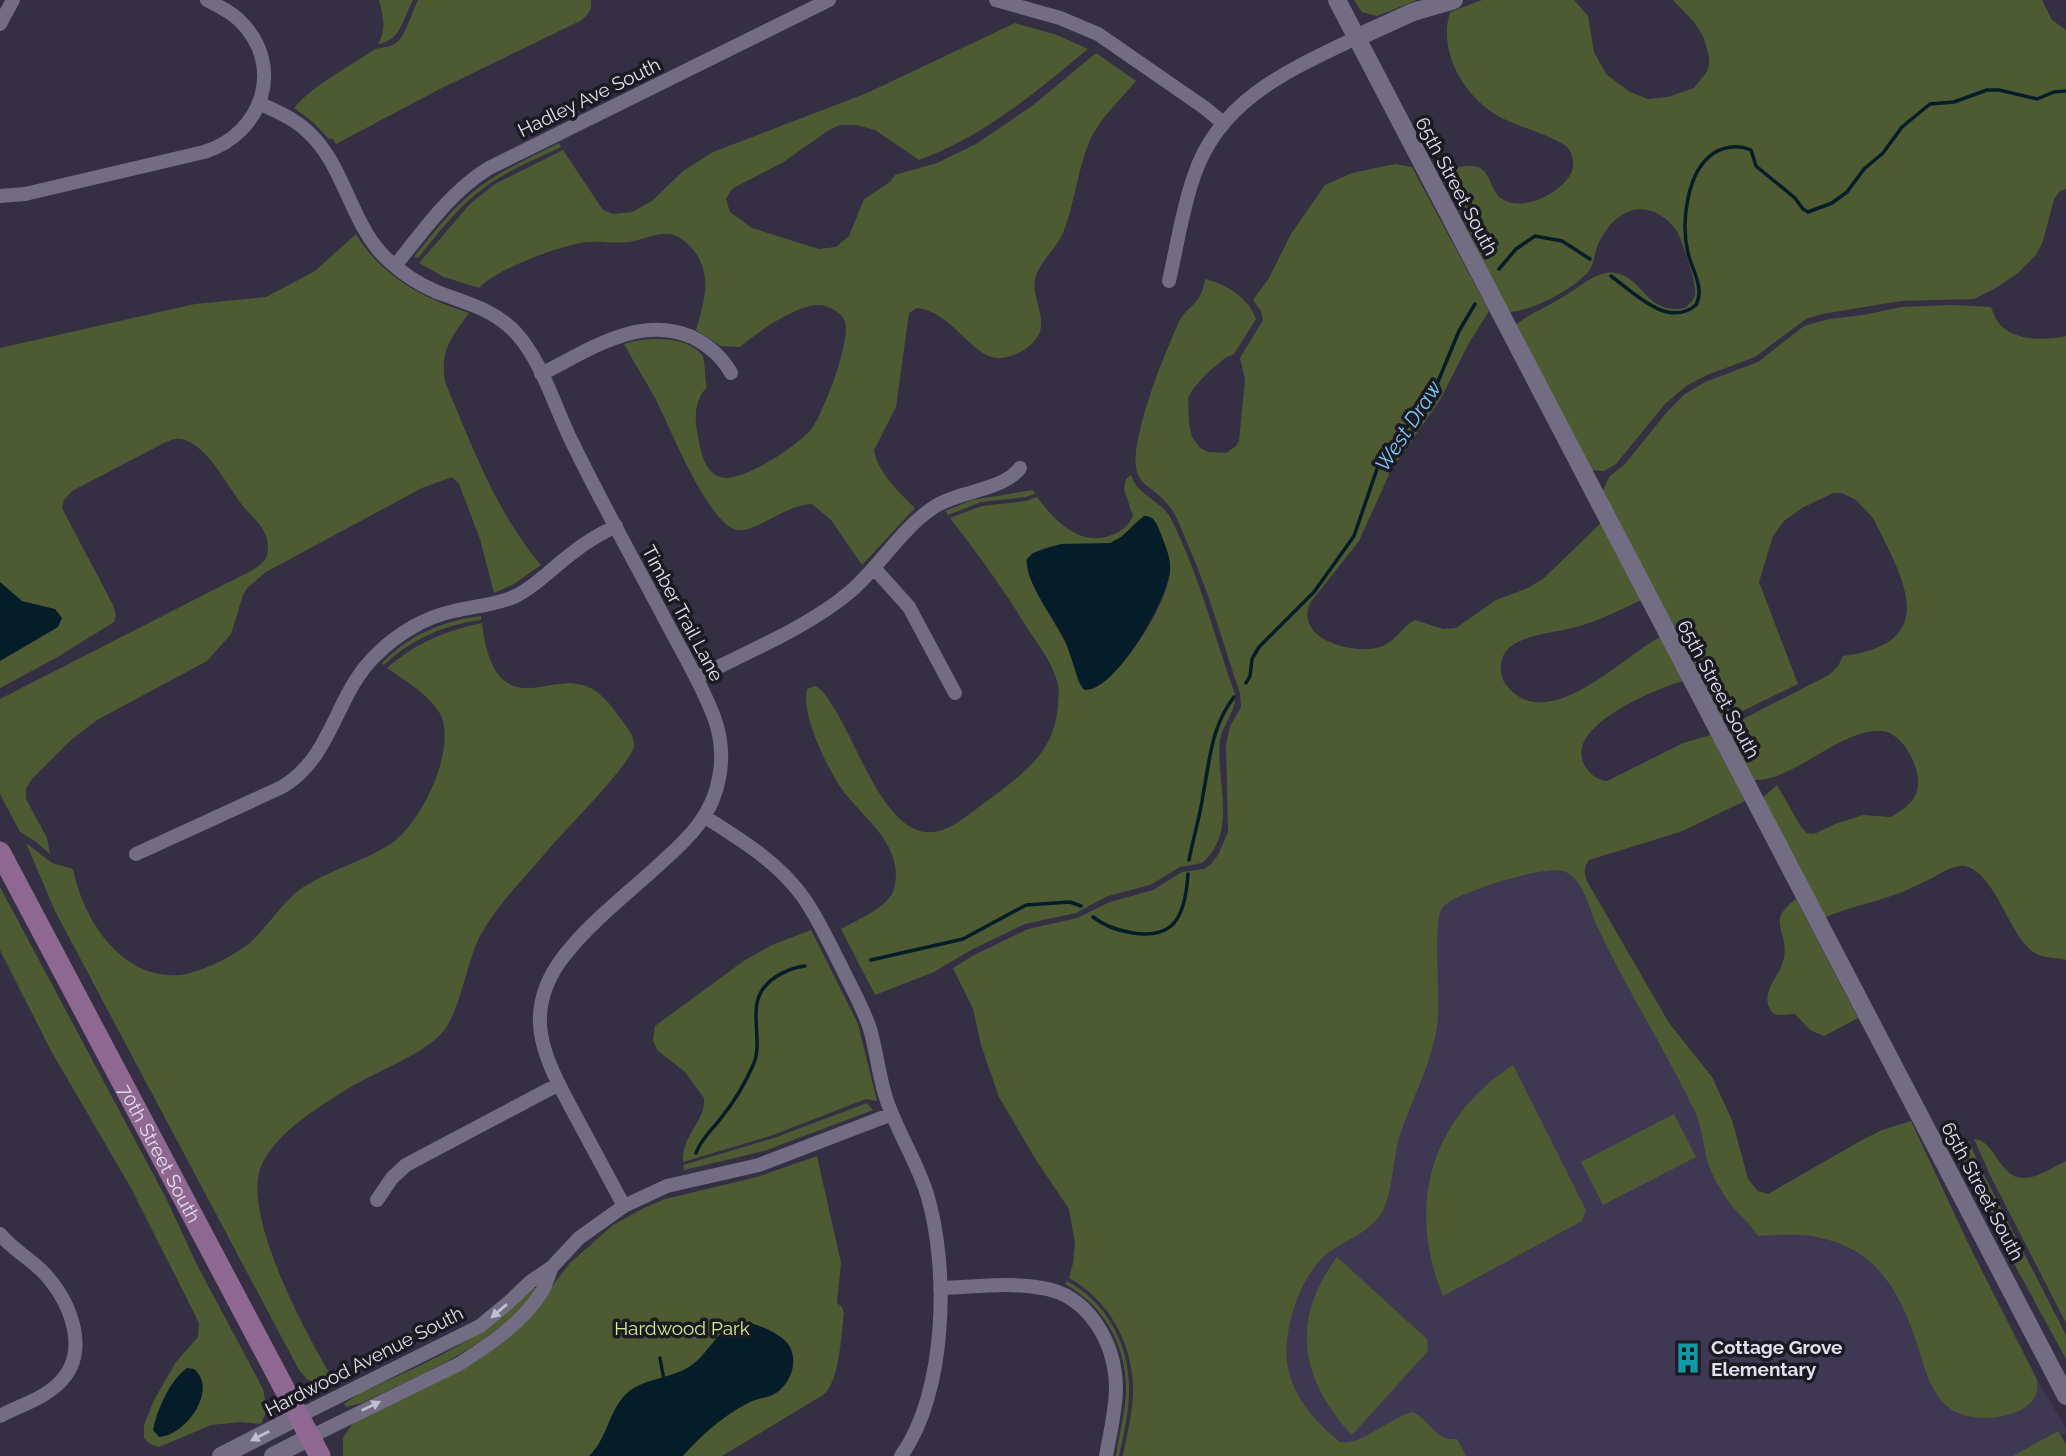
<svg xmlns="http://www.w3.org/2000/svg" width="2066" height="1456" font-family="Raleway,sans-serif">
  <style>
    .built { fill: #3f3852 }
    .green { fill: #4e5b32; fill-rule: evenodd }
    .water { fill: #041d29 }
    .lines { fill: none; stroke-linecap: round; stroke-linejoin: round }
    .stream { stroke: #041d29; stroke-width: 3.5 }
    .minor { stroke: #736d84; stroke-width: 14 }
    .tertiary { stroke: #736d84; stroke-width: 18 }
    .secondary { stroke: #8e6890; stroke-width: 21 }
    .oneway { fill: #c1bece }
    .labels { text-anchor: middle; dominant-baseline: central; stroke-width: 7; stroke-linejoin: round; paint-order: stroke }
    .street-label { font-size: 19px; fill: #e3e0ed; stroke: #1b1922 }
    .park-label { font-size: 19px; fill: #cfee8e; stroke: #1b1922 }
    .poi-label { font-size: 19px; font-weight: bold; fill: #e3e0ed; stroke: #1b1922; text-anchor: start }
    .water-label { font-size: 21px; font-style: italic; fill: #7acbf7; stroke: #1b1922 }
  </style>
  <rect width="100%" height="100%" fill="#342f43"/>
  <path class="built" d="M1549,813L1753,1211L1928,1157L1975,1257L2040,1385L2066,1428V1433L2020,1456H1215L1022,1077Z"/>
  <path class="green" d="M379,0H413C403,18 401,41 378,44C387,29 383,17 379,0Z
    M418,0H591C592,10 588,15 580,21L438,90L336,144L332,138L329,139L314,123L294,108C312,86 347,68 372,51C380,45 390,51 400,39C408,28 412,12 418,0Z
    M1354,0H1417L1377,16L1362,12Z
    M1482,0H1574L1588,16L1594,52L1606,74L1630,92L1648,99L1668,97L1694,88L1706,73L1709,65V56L1703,36L1694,22L1673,0H2042L2052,20L2066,30V189L2060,191L2054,199L2043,241L2036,255L2018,273L1996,288L1974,299L1901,301L1822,314L1806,319L1755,357L1707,375L1686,386L1665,404L1616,464L1604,471L1590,470L1514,326C1530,313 1549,306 1566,295C1577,289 1587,279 1599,275C1604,273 1610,272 1615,273C1646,279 1645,315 1685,308C1689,304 1694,300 1695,295C1697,285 1686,254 1682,243C1678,229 1668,218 1654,212C1628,201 1606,224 1597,247C1594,255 1594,265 1588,272C1572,290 1531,312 1507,312L1442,173C1454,169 1468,162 1480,168C1491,174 1491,192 1502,199C1523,213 1564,192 1572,171C1575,163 1572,151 1566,146C1547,134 1526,129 1506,120C1467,102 1437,54 1450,12Z
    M1015,23L1057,35L1088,49C1036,92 983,137 919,160L875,130L857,125H840L829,130L782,163L737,186L731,190L726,199L730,212L752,228L819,249L836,247L849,236L864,199L890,182L895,175L937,163L976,144L1032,106L1096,53L1136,81C1121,99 1100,118 1090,140C1077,170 1075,203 1063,233C1056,249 1039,262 1035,279C1031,297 1048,319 1038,336C1031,349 1011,359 997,358C971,356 951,311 917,308L909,313L896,407L874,450C878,473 899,492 915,508L862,565L831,520L812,504C787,504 753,534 737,530C708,524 670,427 656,400C646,381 634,363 624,344C645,337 686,335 702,355C706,361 704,378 707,387C692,403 695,423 699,442C702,456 706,472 720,477C739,485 801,444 812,428C824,411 851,341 845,322C843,314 832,308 825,306C804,299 756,333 740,347L721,346L696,330C705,299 714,271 689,245C684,240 678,236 671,234C656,232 643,240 629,242C613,244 597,240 581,243C556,247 495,270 479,288L444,277L419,263L471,203L495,184L563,150L603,210L613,214L632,212L652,201L683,171L713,152L867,93Z
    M559,143L561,147C532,161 501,173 476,194C454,212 436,236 418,258L414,257C430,237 446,216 465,199C492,174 526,160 559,143Z
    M1395,164L1412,167L1489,311L1469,343L1440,400L1391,470L1359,541L1310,603C1294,641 1356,655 1380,647C1396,642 1402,626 1415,620L1443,629L1456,628L1496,600L1528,588L1544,578L1601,523L1641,600C1621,610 1598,621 1576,627C1555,633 1529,633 1510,647C1503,653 1500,661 1501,671C1501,680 1507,687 1514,693C1556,728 1625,655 1660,637L1683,681C1655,689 1562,727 1585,766C1590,774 1597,780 1607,781L1683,743L1711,735L1745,801L1680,832L1589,860C1583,868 1584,874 1588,883L1669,1023L1712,1077L1732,1120L1748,1179L1758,1191L1768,1194L1862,1140L1882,1130L1911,1121L1966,1239L2037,1380C2045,1417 1975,1428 1949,1408C1932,1394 1926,1373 1920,1353C1902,1297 1881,1249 1816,1237C1797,1233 1777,1235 1758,1236C1747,1219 1731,1209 1722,1191C1716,1182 1710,1170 1707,1160C1703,1143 1702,1125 1694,1110C1664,1047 1626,989 1597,926C1589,908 1584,881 1566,872C1550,863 1452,893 1442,908C1433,922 1440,996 1438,1018C1434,1060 1412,1098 1399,1138C1393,1160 1393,1185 1385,1206C1375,1231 1348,1238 1328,1253C1304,1272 1290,1311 1287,1340C1282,1384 1308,1416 1340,1442C1361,1446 1390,1418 1412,1412C1430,1419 1435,1442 1457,1439L1466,1456H1123C1127,1433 1134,1409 1133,1385C1131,1340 1108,1300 1069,1278L1073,1263L1075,1244L1069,1209L1036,1160L999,1097L981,1045L973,1009L953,968L974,955L1028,929L1077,918L1110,902L1153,890L1182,872L1204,869L1211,864L1218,855L1228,832L1226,745L1230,726L1241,707L1240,693C1223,644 1210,595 1189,547C1184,536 1180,524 1174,513C1154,479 1127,493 1138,439C1146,400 1162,360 1178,324C1187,304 1201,307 1205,279C1226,284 1249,298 1256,319L1234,354L1225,358L1206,374L1193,389L1188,398L1189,423L1192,437L1200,448L1208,452L1226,453L1236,446L1239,441L1245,379L1240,358L1263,320L1261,311L1253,300L1269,278L1291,234L1325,185L1352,173Z
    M356,234C382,277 423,298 469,313C451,338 440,350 445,382C472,446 496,512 541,565L514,584L494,593L480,539L459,484L452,477L422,488L266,572L247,588L243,595L231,634L207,661L97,720L71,740L32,779L26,789V799L47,838L50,854L35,841L20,832L0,794V699L225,584C236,578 260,569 266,558C269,552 268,542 266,536C262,524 250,515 243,506C228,487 209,448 185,440C178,437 171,440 164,443L72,491L64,500L62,508L113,605L116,615L114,622L56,658L0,688V348L195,304L266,297L315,271Z
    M1951,305L1991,307C1993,312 1995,318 1998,322C2011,341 2046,341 2066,336V960C2056,957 2045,959 2035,953C2009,937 1996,873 1965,866C1954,864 1940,874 1930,879C1917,885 1904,892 1891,896C1868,904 1846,908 1824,918L1761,799L1777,785L1801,827L1807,833L1814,834L1835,824L1863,815L1891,817C1901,811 1914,803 1917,791C1923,771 1904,733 1882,731C1839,728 1793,783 1752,780L1727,734L1737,722L1829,675L1838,666L1843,656C1943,643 1903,578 1873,518L1856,500L1842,493H1833L1802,508L1784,521L1773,536L1759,582L1798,684L1726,719H1720L1602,492L1609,477L1625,464L1667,412L1685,394L1705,382L1758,362L1804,326L1829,319L1863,315L1902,307Z
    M1131,475C1137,495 1160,500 1170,517C1199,573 1214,636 1235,694C1237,711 1223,723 1220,740C1215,780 1239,832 1202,863L1180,867L1150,885L1108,896L1076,913L1025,924L971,950L934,972L875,995L841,929C857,920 879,911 890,897C895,891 895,883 896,876C896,838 861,816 841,788C826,765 801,715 807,689L815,686C825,691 829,701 835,710C857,744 879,815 917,830C943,840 967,815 987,801C1023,774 1056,752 1058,703C1059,696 1059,688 1057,681C1052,662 1037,643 1026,626C1003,588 977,553 950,518L982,506L1026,501L1037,497C1055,521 1081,549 1114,534C1123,530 1129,525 1133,516L1124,489L1126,479ZM1144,516C1155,516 1157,525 1160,534C1164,543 1169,554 1170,564C1173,600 1123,673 1092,689H1083C1075,680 1075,664 1071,653C1061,630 1024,580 1027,559C1052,534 1084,552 1109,544C1124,539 1132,524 1144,516Z
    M1033,490L1035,494L1026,497L981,502L948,515L945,511L972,500Z
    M481,616V620C443,625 412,639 384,665L382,663C409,635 442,621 481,616Z
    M482,623C485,650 494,691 529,688C549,687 567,679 586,686C600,691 612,706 620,718C626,726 635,736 634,746C632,763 563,832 547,851C524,879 496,905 479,938C466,965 459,1017 440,1035C419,1056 376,1072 349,1088C319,1107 279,1130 262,1164C239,1211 307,1336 333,1379L318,1385L307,1379L299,1370L55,911L26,843L52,863L73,869C83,919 121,980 180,975C196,974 229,958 243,948C265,933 278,905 302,888C330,869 364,862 392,843C422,822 459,746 439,712C428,694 404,680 387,668C416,643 444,631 482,623Z
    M0,887L167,1200L196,1263L263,1389L267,1410L261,1424L241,1422L211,1425L159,1447L150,1444L144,1438V1425L154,1400L176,1362L198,1337L199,1323L131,1188L50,1049L0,950Z
    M1796,899L1858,1018L1824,1036L1810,1030L1795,1014C1786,1013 1775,1019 1770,1009C1760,992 1781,975 1784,958C1789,931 1765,921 1796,899Z
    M811,930L858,1024L877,1101L866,1099L773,1135L683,1162C682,1133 706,1122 704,1098L685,1072L657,1050L653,1040L655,1026L745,960L772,945Z
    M1513,1065L1586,1210L1582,1221L1443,1296C1406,1206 1430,1119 1513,1065Z
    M867,1103L873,1110L764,1151L684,1170L683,1165L774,1138Z
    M1674,1114L1696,1157L1603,1205L1581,1162Z
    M1974,1139C1997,1141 1998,1179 2025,1178C2038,1177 2054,1167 2066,1161V1323L1990,1175Z
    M1969,1142L1985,1177L2066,1335V1359L1952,1150Z
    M817,1156L841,1263L837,1303L842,1307L844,1313C841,1334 840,1382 823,1395L722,1456H343V1438L353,1423L448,1376L538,1304L570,1263L613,1225L644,1208L665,1199L757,1177Z
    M1337,1257L1427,1339L1428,1351L1352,1435C1300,1379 1290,1320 1337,1257Z
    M1067,1281C1105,1301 1128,1342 1129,1385C1130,1409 1124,1433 1119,1456H1116C1119,1435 1125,1413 1126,1392C1127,1347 1105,1306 1065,1284Z
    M533,1287L537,1289C493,1347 425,1372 362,1403L346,1407L344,1404L358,1394C423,1364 484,1340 533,1287Z
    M2058,1431L2066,1444V1456H2013Z"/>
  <path class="water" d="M1144,516C1155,516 1157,525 1161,534C1165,545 1171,558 1170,571C1167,600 1116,691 1085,690C1078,685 1070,650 1064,639C1054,618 1024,581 1027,559L1033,553L1061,544L1110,543L1121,537Z
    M0,582L22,601L55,609L62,618L58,627L0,661Z
    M737,1322C753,1321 769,1329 782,1338C801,1352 794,1381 776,1393C770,1397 762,1398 755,1400C747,1403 739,1408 731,1413C713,1425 697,1440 683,1456H589C607,1439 608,1413 625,1395C641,1378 670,1379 689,1367C708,1355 716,1331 737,1322Z
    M187,1368L194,1369C219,1390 185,1436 159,1437L153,1430C157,1410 170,1380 187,1368Z"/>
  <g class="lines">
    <path class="stream" d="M1499,269L1516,249L1535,236L1562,241L1590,259
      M1611,276C1633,292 1668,329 1696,305C1705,288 1692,270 1688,253C1681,224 1686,171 1714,153C1725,146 1739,145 1751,150L1756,166L1795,198L1803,209L1808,212L1832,203L1847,192L1864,169L1883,153L1902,127L1930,104L1954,102L1987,90H1999L2037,99L2054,92L2066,91
      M1246,683L1250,676L1252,659L1259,647L1314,592L1354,536L1377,469L1437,384L1459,331L1475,304
      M1189,860C1193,838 1200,817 1203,795C1210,759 1211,727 1234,697
      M1093,917C1111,931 1152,942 1171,926C1184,915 1187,890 1188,874
      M871,960L963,939L1026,905L1070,902L1081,906
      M696,1153C701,1139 712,1130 721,1118C734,1102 746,1082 754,1063C763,1040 748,1009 763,989C772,976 790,968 805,966
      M660,1358L664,1380"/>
    <path class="minor" d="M996,0L1060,18L1098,34L1205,108L1223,123
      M0,24L13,0
      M259,103C276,111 293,118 307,131C343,163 349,217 381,253C397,270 416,283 437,292C466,303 494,309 516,333C543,363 554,406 572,442C602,504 636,564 668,625C684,655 702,685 714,717C721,736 723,758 719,778C713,814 689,838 663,861C630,892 591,921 564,956C519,1014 545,1059 575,1115C591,1145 607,1175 624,1206
      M0,196L25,194L204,152C263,134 286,65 239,20C230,11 218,6 207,0
      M395,266C423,231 450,192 489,168L829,0
      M1169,281C1177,246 1182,210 1194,176C1219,100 1289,70 1356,38
      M541,374C588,351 638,314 692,337C708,345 722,357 731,373
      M874,568L909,607L955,693
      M696,678C745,653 809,627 851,591C880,566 901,529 934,507C960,490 1003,491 1020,468
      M705,817C741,840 777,861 803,897C818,918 829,943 841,966C851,987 863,1007 870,1029C877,1053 879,1078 887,1101C898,1133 917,1162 927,1194C949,1267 947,1392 901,1456
      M136,854L282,787C333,757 335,694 376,655C397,634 425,617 454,611C475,606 496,605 516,596C538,585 555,565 575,551C587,541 602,533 616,526
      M377,1200L392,1178L406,1165L559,1084
      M0,1234C13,1250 31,1259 45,1274C71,1303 92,1354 57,1385C42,1399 19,1406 0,1416
      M940,1288C973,1287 1010,1282 1042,1288C1089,1295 1115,1343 1116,1387C1116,1410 1110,1433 1106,1456
      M299,1416L480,1326L508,1303L530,1282L552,1267L579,1238L624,1206L667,1186L759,1165L892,1114
      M310,1437L459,1364C489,1345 522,1323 541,1293C546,1285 548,1276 552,1267"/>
    <path class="tertiary" d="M1337,0L2066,1396
      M1356,38L1413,12L1454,0
      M221,1456L299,1416
      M273,1456L310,1437"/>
    <path class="secondary" id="s1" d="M0,852L320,1456"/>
  </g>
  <defs><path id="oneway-solid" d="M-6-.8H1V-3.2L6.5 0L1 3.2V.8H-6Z" transform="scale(1.75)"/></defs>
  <g class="oneway">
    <use href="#oneway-solid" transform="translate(499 1311) rotate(139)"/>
    <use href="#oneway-solid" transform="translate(371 1406) rotate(-26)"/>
    <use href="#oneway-solid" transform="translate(260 1436) rotate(153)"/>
  </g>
  <defs>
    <g id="building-bare" transform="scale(2.415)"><path d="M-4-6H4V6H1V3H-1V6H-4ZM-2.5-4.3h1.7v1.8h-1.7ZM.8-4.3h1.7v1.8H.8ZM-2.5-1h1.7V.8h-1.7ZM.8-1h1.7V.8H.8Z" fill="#0f9aa8" stroke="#1b1922" stroke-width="2.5" paint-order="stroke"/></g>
  </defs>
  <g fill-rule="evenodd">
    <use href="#building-bare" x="1688" y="1358"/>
  </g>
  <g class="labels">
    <g class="street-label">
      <text transform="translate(589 97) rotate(-26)">Hadley Ave South</text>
      <text transform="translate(1457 186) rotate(62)">65th Street South</text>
      <text transform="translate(683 613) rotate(62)">Timber Trail Lane</text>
      <text transform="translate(1719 689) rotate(62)">65th Street South</text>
      <text stroke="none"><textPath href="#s1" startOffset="341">70th Street South</textPath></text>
      <text transform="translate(1983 1191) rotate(62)">65th Street South</text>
      <text transform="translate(364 1361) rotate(-27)">Hardwood Avenue South</text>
    </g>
    <g class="park-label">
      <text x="682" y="1328">Hardwood Park</text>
    </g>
    <g class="poi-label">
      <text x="1711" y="1347">Cottage Grove<tspan x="1711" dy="22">Elementary</tspan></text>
    </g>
    <g class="water-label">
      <text transform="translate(1408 426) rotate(-57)">West Draw</text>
    </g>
  </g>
</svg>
